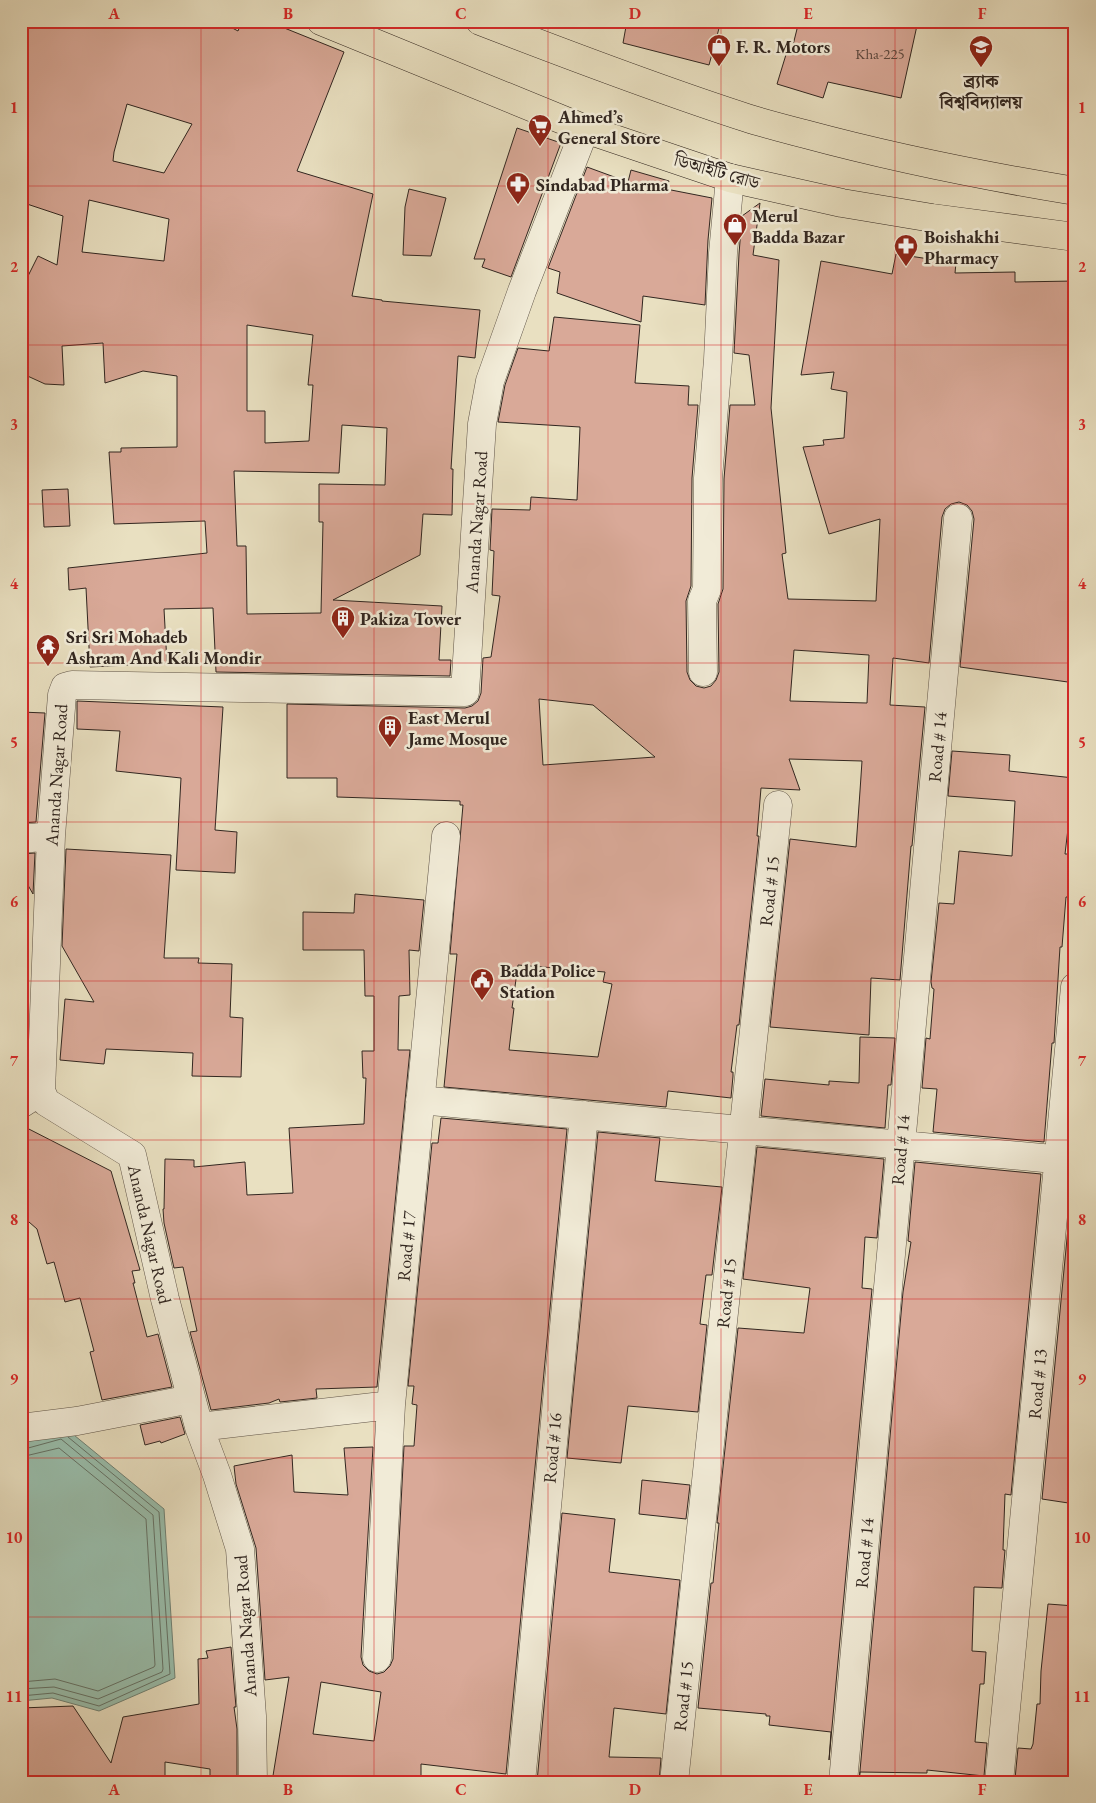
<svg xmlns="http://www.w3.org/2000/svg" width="1096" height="1803" font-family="'EB Garamond','Noto Serif Bengali',serif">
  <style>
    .water { fill: #99beac; stroke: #6f8174 }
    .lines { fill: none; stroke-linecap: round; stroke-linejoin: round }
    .shore { stroke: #657266; stroke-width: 1 }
    .building { fill: #d9a998; stroke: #312620; fill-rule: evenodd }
    .minor-casing { stroke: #5f5448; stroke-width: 29 }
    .major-casing { stroke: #312620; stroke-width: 29 }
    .minor { stroke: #f1ebd7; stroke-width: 28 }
    .major { stroke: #e9e0c1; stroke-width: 28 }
    .grid { fill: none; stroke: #d62828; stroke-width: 1; stroke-opacity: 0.55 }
    .labels { text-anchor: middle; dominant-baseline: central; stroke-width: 5; stroke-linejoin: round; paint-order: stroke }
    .number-label { font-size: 15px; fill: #5b473e }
    .poi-label { font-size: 18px; font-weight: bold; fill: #312620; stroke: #f1ebd7; text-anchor: start }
    .street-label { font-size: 18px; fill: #312620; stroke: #f1ebd7 }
    .neatline { fill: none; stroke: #d62828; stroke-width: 2 }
    .grid-label { font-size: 16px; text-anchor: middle; font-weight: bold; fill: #d62828 }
  </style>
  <rect width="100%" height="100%" fill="#e9e0c1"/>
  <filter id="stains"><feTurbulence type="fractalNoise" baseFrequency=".004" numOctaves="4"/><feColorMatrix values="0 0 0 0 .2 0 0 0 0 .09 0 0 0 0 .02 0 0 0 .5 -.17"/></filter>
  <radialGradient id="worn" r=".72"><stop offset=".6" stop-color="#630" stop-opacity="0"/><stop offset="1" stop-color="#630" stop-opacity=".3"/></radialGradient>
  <path class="water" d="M63,1426L164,1509L175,1678L99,1711L52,1698L21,1701V1439Z"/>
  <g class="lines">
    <path class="shore" d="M21,1450L61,1439L153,1515L163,1669L162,1672L98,1699L54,1687L21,1689
      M21,1457L59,1448L146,1519L155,1665L154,1667L98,1691L55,1679L21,1682
      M21,1696L53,1693L99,1706L170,1674L159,1512L68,1437"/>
  </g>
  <path class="building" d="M25,21H219L238,31L242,21H267L344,52L297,171L373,194L352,296L382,300V301L480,310L475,358L458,356L451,469H453L452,515L423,514L420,555L333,600L442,606L439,660H451L450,676L216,672L213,608L164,609L167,663L90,667L86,588L69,590L68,568L207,553L205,521L114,524L109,452H121V448L177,447V376L143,371L105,383L103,343L62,346L64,385L45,384L21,373V290L38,256L57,265L63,216L21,202V190L28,170L21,168V33ZM127,104L192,124L164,173L113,161L114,152ZM89,200L169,219L164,261L82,252ZM247,325L313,335L308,385H313L309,441L265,443V411H247ZM342,425L387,428L385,485L319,484V522H323L321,613L247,614L246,546H237L234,471L339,473Z
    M627,21H721L709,65L623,43Z
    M799,21H918L901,98L828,82L823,98L777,84L788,48L792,49Z
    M517,128L561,143L511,277L482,267L485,259H474Z
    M587,167L628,182L631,170L669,181L666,189L712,198L708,240L705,305L643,296L641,322L557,293L560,272L548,268Z
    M409,189L446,198L431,256L403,255L405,207Z
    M760,203L753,255L779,260L771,408L786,553L782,554L788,599L876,601L880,519L829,534L803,447L824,445L823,440L844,438L847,392L831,389L834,372L801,375L821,261L892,274L896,254L956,263L955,273L1015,272V282L1075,281V683L960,667L974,519L972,511L967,505L959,502L951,504L945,509L942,517L929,663L893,658L890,705L925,707L912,846H911L900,980L871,978L869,1035L770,1027L790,839L856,847L860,791L862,761L789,759L800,790L761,788L757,836H759L739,1025H737L731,1072H733V1076L731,1098L668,1091L666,1107L444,1087L457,954H450L463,805H460V801L337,797V778H287V704L465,708L472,706L478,701L481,693L483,658L491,657L500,596L492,595L494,551L490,550L492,509L530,510L531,497L577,500L580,427L498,422L505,385L518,348L549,351L554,317L640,325L635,383L689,386L688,405H698L692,478L691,586L686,601L687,672L690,680L696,686L704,688L711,686L716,680L719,672L718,604L723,589L724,479L730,405H755L749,355L734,353L739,254L742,216ZM794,650L869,655L867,703L790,701ZM539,699L593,705L655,757L543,765ZM518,965L605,972L603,982L612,984L598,1057L509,1050L514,1008H512Z
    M68,489L70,526L44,527L42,490Z
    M77,701L223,707L215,830L237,832L235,873L176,870L181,778L116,771L120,731L77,729Z
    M21,712L45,713L36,822L21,823Z
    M952,751L1010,755L1009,771L1074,778L1065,854H1072L1070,897H1066L1062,947H1060L1054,1043H1052L1044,1142L933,1132L937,1089L922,1088L926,1038L930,1039L934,989L932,988L931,982L939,903L954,904L959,851L1012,856L1015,801L948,796Z
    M66,849L171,855L164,958H199L198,963L232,964L230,1017L243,1018L241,1077L192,1076L193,1053L106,1049L104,1064L60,1060L65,999L94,1002L62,946Z
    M35,853L33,894L21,873V854Z
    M355,894L424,900L419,951L409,950L410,995L399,996L398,1050H410L377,1387L316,1389L317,1398L280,1402L279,1399L269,1403L211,1410L190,1332L197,1331L183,1267L174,1268L164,1223L163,1209H164L165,1159L194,1160V1167L245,1162L247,1195L293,1193L289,1128L364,1124L366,1078H363L362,1051H374V996H365L364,950H303V912L354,913Z
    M860,1037L895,1038L891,1085H888L885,1128L761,1116L765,1079L829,1085V1081L859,1083Z
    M441,1118L567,1129L506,1774L421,1764V1782H272L289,1677L265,1680L256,1548L236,1484L234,1466L292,1455L294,1492L348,1495L344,1448L373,1447L361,1657L363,1665L369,1671L377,1674L384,1672L390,1666L393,1659L404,1446H414L417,1405L412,1404L414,1386H408L432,1143H438ZM321,1682L381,1692L374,1741L313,1734Z
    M21,1125L111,1171L140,1270L132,1271L135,1283H133L147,1337L158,1334L172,1387L102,1400L90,1352L94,1351L80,1298L65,1302L54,1262L47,1264L37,1229L21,1215Z
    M598,1132L660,1138L655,1181L722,1187L712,1275H706L700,1324L707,1325L698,1412L628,1406L621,1463L567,1458Z
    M757,1147L884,1159L877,1238L865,1237L862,1288L872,1289L829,1760L831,1732L769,1725L770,1716H766V1714L698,1708L711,1583H713L719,1523H717L738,1328L804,1333L810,1288L743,1279Z
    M915,1162L1041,1174L1011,1495L1005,1494L1003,1550H1005L1002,1588L974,1587L972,1651L986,1652L984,1684H980L975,1742L987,1743L984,1776L927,1770V1773L860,1772L859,1782L903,1292L911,1242L908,1241Z
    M1073,1176H1075V1504L1042,1499Z
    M180,1417L185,1434L161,1443L160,1441L145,1445L140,1425Z
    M642,1480L690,1485L686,1519L639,1514Z
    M562,1513L615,1519L609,1572L680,1580L666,1714L614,1708L609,1757L661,1758L659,1782H537Z
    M1048,1604L1075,1606V1735L1071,1782H1038L1015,1779L1018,1748L1031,1749L1033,1744L1037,1704H1040L1041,1671Z
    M231,1647L236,1707H234L237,1729V1782H210V1769L165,1762V1782H41L40,1776L21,1778V1708L73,1706L111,1763L123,1717L199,1704L198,1659L208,1658L206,1651Z"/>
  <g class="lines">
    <g class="minor-casing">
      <path id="minor" d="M703,672L702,601L707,589L708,478L718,360L723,253L730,178
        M21,839L51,836
        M420,1100L1075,1161
        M21,1104L41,1091
        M199,1427L391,1405
        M21,1428L77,1421L191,1399
        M377,1658L391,1405L446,836
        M253,1782L252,1716L240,1549L217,1475L199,1427L165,1299L132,1155L46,1102L41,1091L51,836L62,695L65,687L72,685L465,692L482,424L490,381L522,291L585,129
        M521,1782L584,1115
        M674,1782L778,805
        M843,1782L958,518
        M999,1782L1075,987"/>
    </g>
    <g class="major-casing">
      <path id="major" d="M321,21L585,129L730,178L842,203L932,218L1075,237
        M480,21C568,55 657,89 747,118C766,124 786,129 805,134C894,158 984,176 1075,191"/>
    </g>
    <use href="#minor" class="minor"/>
    <use href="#major" class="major"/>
  </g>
  <path class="grid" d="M201,21V1782M374,21V1782M548,21V1782M721,21V1782M895,21V1782M21,186H1075M21,345H1075M21,504H1075M21,663H1075M21,822H1075M21,981H1075M21,1140H1075M21,1299H1075M21,1458H1075M21,1617H1075"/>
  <defs>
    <g id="shop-pin" transform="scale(1.25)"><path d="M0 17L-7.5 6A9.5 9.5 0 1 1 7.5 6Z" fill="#8f2418" stroke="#f1ebd7"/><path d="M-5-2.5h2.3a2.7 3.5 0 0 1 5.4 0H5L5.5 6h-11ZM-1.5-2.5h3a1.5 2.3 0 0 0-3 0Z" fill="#fff"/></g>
    <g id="university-pin" transform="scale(1.25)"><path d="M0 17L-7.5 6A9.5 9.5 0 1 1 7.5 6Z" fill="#8f2418" stroke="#f1ebd7"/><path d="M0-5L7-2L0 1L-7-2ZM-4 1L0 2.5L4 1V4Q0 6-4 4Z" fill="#fff"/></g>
    <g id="supermarket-pin" transform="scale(1.25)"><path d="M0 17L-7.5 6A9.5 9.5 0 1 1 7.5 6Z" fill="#8f2418" stroke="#f1ebd7"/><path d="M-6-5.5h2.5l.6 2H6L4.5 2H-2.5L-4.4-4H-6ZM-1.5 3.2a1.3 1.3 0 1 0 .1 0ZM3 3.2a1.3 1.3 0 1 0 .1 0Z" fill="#fff"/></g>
    <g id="pharmacy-pin" transform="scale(1.25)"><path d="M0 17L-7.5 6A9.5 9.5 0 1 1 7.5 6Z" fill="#8f2418" stroke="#f1ebd7"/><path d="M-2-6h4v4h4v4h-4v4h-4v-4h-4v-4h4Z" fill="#fff"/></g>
    <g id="building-pin" transform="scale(1.25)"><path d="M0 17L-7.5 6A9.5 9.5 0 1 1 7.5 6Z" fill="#8f2418" stroke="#f1ebd7"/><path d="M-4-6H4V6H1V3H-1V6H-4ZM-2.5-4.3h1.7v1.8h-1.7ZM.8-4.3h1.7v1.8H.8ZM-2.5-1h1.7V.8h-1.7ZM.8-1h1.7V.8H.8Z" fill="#fff"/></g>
    <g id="temple-pin" transform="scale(1.25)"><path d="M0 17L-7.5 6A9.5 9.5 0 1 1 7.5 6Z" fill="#8f2418" stroke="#f1ebd7"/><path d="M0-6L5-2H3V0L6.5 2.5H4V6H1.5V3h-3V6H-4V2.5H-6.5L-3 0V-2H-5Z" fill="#fff"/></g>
    <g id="civic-pin" transform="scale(1.25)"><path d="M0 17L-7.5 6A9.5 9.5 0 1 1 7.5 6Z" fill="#8f2418" stroke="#f1ebd7"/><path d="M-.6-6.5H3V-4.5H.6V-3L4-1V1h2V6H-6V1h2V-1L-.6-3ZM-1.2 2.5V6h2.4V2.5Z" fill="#fff"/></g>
  </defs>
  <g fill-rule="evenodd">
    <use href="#shop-pin" x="719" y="46"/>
    <use href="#university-pin" x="981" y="47"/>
    <use href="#supermarket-pin" x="540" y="126"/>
    <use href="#pharmacy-pin" x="518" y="184"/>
    <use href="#shop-pin" x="735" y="225"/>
    <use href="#pharmacy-pin" x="906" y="246"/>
    <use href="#building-pin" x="343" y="618"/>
    <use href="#temple-pin" x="48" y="646"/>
    <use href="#building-pin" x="390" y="727"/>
    <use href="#civic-pin" x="482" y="980"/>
  </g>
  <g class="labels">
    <g class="number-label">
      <text x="880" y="53">Kha-225</text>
    </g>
    <g class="poi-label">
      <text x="736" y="46">F. R. Motors</text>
      <text x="981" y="80" text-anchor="middle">ব্র্যাক<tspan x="981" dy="21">বিশ্ববিদ্যালয়</tspan></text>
      <text x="558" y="116">Ahmed’s<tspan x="558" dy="21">General Store</tspan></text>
      <text x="536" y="184">Sindabad Pharma</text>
      <text x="752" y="215">Merul<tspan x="752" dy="21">Badda Bazar</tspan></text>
      <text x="924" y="236">Boishakhi<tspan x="924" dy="21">Pharmacy</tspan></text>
      <text x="360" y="618">Pakiza Tower</text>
      <text x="66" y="636">Sri Sri Mohadeb<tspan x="66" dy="21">Ashram And Kali Mondir</tspan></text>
      <text x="408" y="717">East Merul<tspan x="408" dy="21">Jame Mosque</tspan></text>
      <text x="500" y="970">Badda Police<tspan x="500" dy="21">Station</tspan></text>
    </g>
    <g class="street-label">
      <text transform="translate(717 171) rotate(16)">ডিআইটি রোড</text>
      <text transform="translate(476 522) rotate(-86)">Ananda Nagar Road</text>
      <text transform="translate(937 747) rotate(-85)">Road # 14</text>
      <text transform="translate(56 775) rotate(-86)">Ananda Nagar Road</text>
      <text transform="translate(769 891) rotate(-84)">Road # 15</text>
      <text transform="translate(900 1150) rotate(-85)">Road # 14</text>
      <text transform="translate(150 1234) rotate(77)">Ananda Nagar Road</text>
      <text transform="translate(406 1246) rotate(-85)">Road # 17</text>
      <text transform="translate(726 1293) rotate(-84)">Road # 15</text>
      <text transform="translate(1037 1384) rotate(-85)">Road # 13</text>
      <text transform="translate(552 1448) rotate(-85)">Road # 16</text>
      <text transform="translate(864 1553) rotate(-85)">Road # 14</text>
      <text transform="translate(245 1626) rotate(-94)">Ananda Nagar Road</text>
      <text transform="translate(683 1696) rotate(-84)">Road # 15</text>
    </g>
  </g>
  <rect width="1096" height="1803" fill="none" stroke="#e9e0c1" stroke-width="55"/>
  <rect x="28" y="28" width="1040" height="1748" class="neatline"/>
  <g class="grid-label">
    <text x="114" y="19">A</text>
    <text x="288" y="19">B</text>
    <text x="461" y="19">C</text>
    <text x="635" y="19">D</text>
    <text x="808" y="19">E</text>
    <text x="982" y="19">F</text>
    <text x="14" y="113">1</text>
    <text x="1082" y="113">1</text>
    <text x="14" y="272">2</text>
    <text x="1082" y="272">2</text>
    <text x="14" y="430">3</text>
    <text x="1082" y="430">3</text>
    <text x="14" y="589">4</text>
    <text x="1082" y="589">4</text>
    <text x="14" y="748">5</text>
    <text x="1082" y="748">5</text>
    <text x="14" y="907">6</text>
    <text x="1082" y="907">6</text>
    <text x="14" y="1066">7</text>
    <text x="1082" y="1066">7</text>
    <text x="14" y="1225">8</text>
    <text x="1082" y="1225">8</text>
    <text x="14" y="1384">9</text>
    <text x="1082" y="1384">9</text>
    <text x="14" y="1543">10</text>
    <text x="1082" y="1543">10</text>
    <text x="14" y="1702">11</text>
    <text x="1082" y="1702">11</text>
    <text x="114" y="1795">A</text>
    <text x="288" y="1795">B</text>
    <text x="461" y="1795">C</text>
    <text x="635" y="1795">D</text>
    <text x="808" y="1795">E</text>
    <text x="982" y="1795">F</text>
  </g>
  <rect width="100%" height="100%" filter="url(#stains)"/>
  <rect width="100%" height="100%" fill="url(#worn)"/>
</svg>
